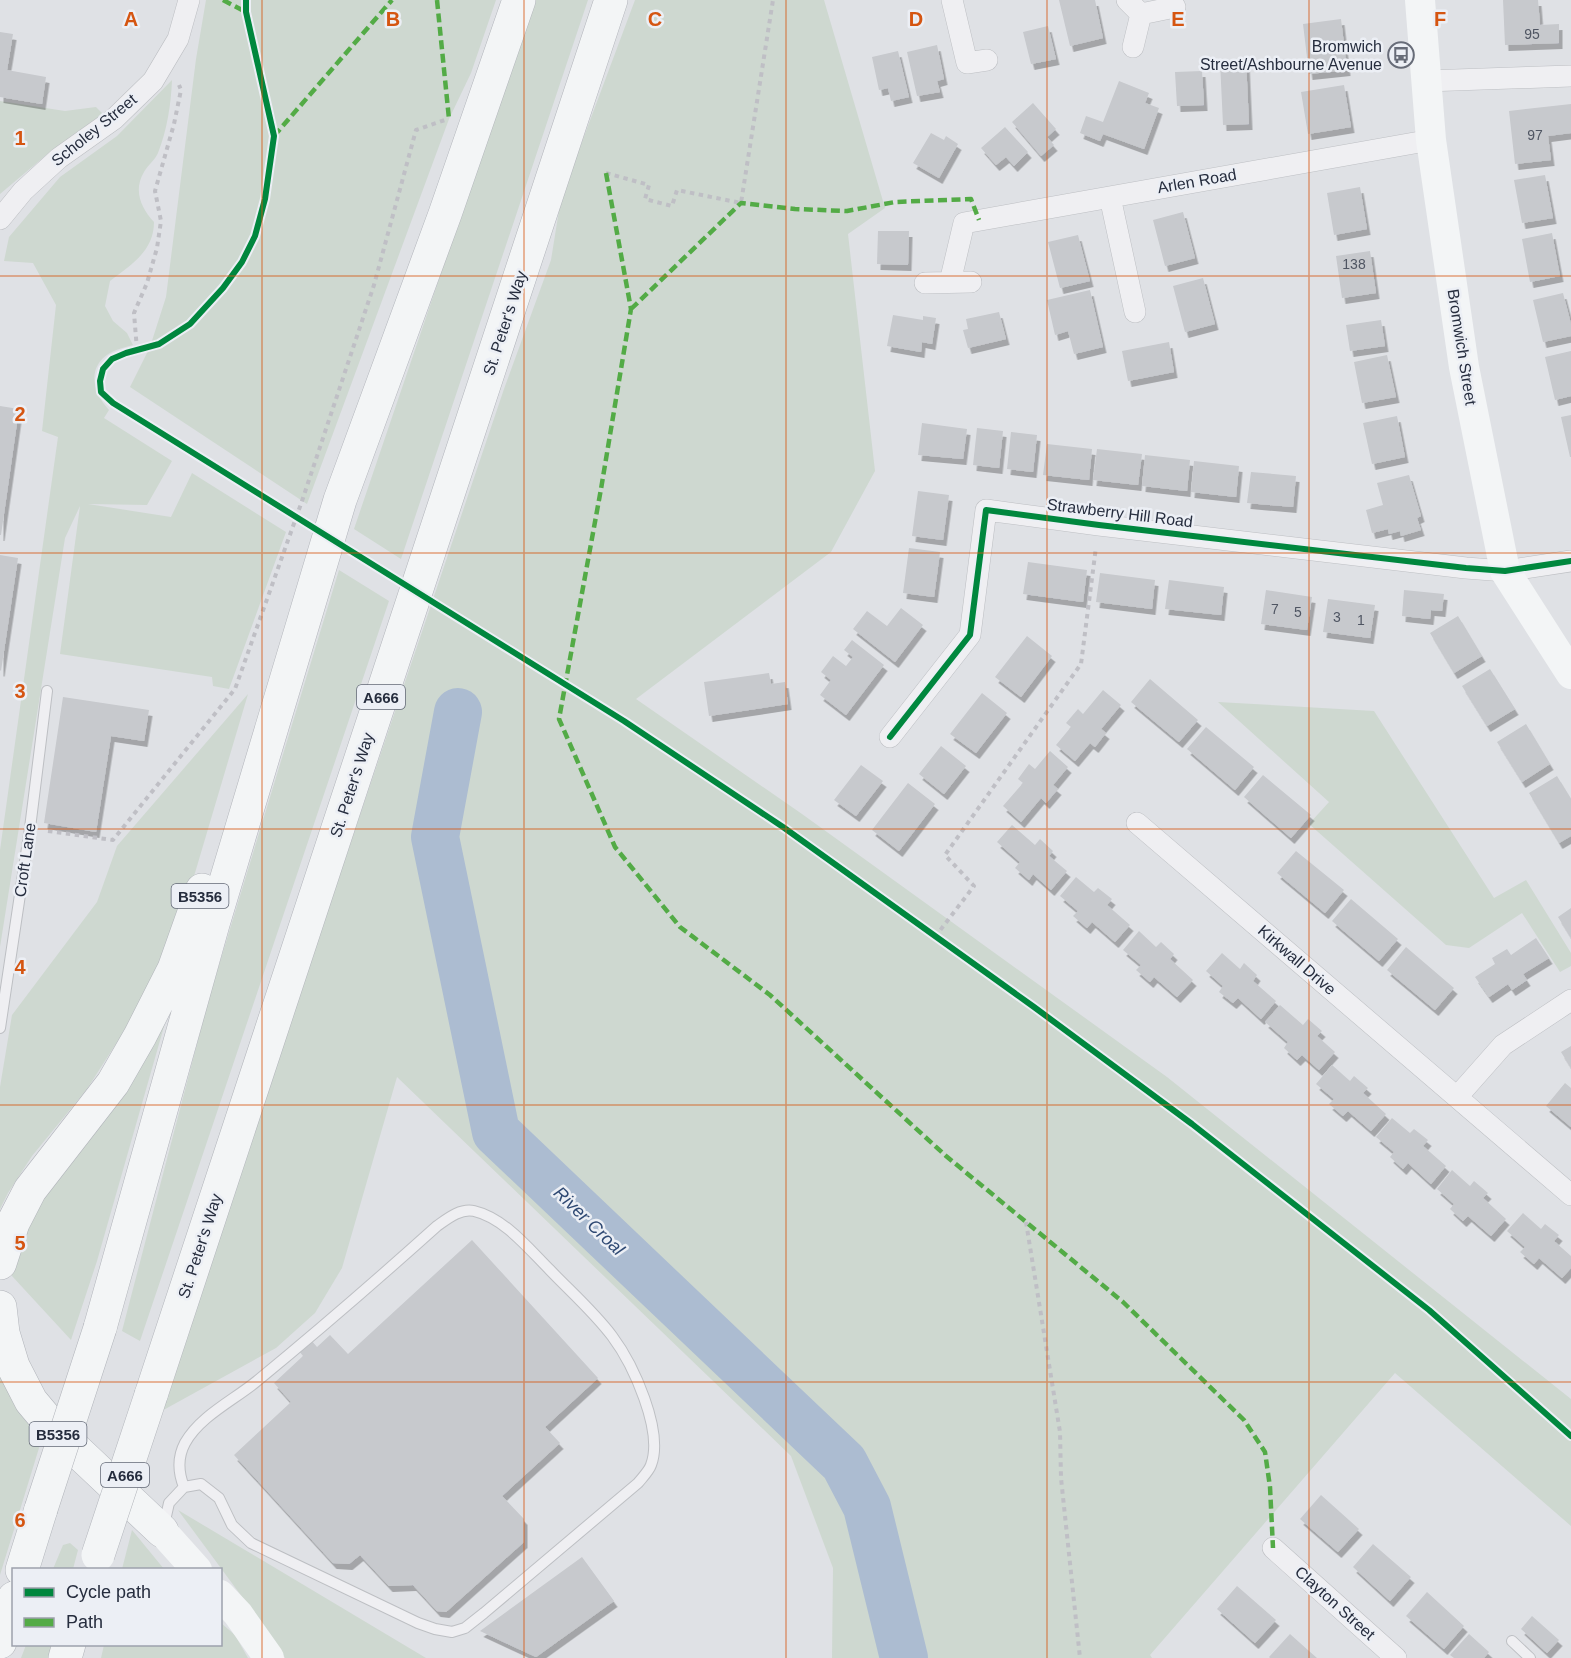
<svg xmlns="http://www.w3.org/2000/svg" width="1571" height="1658" font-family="Arial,sans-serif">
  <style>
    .green { fill: #ced8d0 }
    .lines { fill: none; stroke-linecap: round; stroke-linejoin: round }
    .river { stroke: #acbcd1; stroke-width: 48 }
    .building { fill: #c7c9cd; filter: url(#shadow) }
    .lane-casing { stroke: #bdbfc3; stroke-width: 12 }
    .street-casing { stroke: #bdbfc3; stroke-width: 22 }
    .highway-casing { stroke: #b1b4ba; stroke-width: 34 }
    .path { stroke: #bfbfc5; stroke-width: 4; stroke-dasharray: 4.5 4.5; stroke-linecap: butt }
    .lane { stroke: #efeff2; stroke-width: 10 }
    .street { stroke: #efeff2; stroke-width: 21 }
    .secondary { stroke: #f3f5f6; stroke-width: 30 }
    .highway { stroke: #f3f5f6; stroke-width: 33 }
    .highway-bridge-casing { stroke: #b1b4ba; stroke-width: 34; stroke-linecap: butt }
    .highway-bridge { stroke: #f3f5f6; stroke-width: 33 }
    .quiet { stroke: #53ab46; stroke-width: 4.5; stroke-dasharray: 9 4.5; stroke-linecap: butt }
    .cycleway-casing { stroke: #eceff5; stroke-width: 10 }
    .cycleway { stroke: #00873e; stroke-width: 6 }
    .grid { fill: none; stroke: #d55511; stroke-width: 1.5; stroke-opacity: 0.55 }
    .labels { text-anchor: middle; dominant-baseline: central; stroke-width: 5; stroke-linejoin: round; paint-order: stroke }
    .number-label { font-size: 14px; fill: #4f5562 }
    .shield { fill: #eceff5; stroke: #616775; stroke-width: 1.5 }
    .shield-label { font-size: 15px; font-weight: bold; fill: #262d3e }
    .poi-label { font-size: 16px; fill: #262d3e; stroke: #eceff5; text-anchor: end }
    .street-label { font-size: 16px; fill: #262d3e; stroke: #eceff5 }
    .water-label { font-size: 18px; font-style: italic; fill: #2f4973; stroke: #eceff5 }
    .grid-label { font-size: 20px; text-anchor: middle; font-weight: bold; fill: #d55511; stroke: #eceff5; stroke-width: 5; stroke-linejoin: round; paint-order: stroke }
  </style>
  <defs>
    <filter id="shadow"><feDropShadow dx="3.5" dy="6" stdDeviation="0" flood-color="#0004"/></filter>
  </defs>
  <rect width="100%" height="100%" fill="#dfe1e5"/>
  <path class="green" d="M206,0H496L471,73L449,119L307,504L130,387L150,347L166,297L196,59Z
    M534,0H588L401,559L354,529Z
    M635,0H824L885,208L848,234L875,471L831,552L636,699L802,814L1167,1077L1571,1399V1526L1395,1373L1150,1655L1152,1658H832L833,1568L791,1456L397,1077L342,1268L315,1313L276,1348L158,1413L504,389L551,260L561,198Z
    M172,80C171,105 167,130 158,153C155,160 148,165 144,172C133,190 141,208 154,222C154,251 131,265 110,281L105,306L113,321L127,333L133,345C126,347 117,349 110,353C86,367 93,393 109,410L104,418L172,461L147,505L88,504L171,517L192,473L286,532L229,689L213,686L212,677L60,654L80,506L65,538L0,947V850L58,437L42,431L56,305L33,263L4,261L9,237L60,177L117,136Z
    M0,101L65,111L96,107L103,114L51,151L0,194Z
    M339,570L389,601L140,1341L122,1331L209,998Z
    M248,694L184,910L161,962L128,1025L87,1089L32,1156L8,1193L0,1209V1087L12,1015L97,902L117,846Z
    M1218,702L1374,711L1494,898L1526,880L1571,953V966L1560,972L1522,913L1469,948L1446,945L1309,824L1329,802Z
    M169,1009L97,1261L71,1340L12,1276L19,1231Z
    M0,1372L43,1435L0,1575Z
    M178,1510L426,1658H285L279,1647Z
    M132,1530L164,1569H122Z
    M70,1543L78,1550L73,1569H53L63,1545Z
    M221,1623L235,1635L248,1658H101L104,1645L220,1644Z
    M26,1645H52L48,1658H21Z"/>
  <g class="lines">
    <path class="river" d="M458,712L435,837L496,1132L844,1463L867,1507L904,1658"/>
  </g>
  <path class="building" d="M1059,0H1095L1103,38L1070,46Z
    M1503,0H1538L1540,25L1559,24V43L1505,45Z
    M1341,19L1347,70L1309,74L1303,24Z
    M1048,26L1056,59L1031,64L1023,32Z
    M0,32L13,34L7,70L46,77L42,104L0,97Z
    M937,45L944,79L937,81L940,92L917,96L907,52Z
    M898,51L909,97L891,101L888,88L879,90L872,57Z
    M1246,60L1249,124L1223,125L1220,61Z
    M1202,71L1204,105L1177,106L1175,72Z
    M1119,81L1149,93L1145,103L1159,108L1144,149L1103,134L1100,141L1080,133L1086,116L1103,122Z
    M1344,85L1351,127L1308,134L1301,92Z
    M1033,103L1056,129L1047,137L1054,145L1041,156L1012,122Z
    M1571,104V133L1548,136L1551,160L1515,164L1509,111Z
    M1005,127L1028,152L1014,166L1006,157L996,165L981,148Z
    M931,133L944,140L946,136L958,144L939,178L913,163Z
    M1545,175L1553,218L1522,223L1514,180Z
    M1360,187L1367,229L1334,235L1327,193Z
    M1183,212L1195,258L1165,266L1153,220Z
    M878,231H909L908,265L877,264Z
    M1552,233L1560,276L1530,282L1522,239Z
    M1078,235L1090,281L1060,288L1048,242Z
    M1370,251L1376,293L1342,298L1336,256Z
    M1203,278L1215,324L1185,332L1173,286Z
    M1090,290L1103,347L1074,354L1068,331L1055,335L1047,300Z
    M1563,293L1571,324V336L1543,342L1533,300Z
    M999,312L1006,339L968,348L963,330L968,329L966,319Z
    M893,315L923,320V316L936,318L932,344L922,342L921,352L887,346Z
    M1381,320L1385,346L1350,351L1346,325Z
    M1169,342L1174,372L1128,381L1122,351Z
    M1571,351V396L1555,400L1545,357Z
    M1387,355L1396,397L1362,403L1354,362Z
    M0,406L19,409L1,535H0Z
    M1571,415V457H1570L1561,417Z
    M1397,416L1405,457L1372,464L1363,423Z
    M922,423L967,429L963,459L918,455Z
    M977,428L1003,431L999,468L973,465Z
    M1011,432L1037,435L1033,472L1007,469Z
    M1047,444L1092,449L1089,480L1043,475Z
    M1097,449L1142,454L1138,485L1093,480Z
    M1145,455L1190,460L1187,491L1142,486Z
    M1194,461L1239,466L1236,497L1191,492Z
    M1251,472L1296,476L1293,507L1247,503Z
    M1409,475L1421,516L1417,518L1421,530L1401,536L1400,531L1389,534L1388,529L1372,533L1366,510L1383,505L1377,483Z
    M918,491L949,495L943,540L912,536Z
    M909,548L940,552L934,597L903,593Z
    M0,555L18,558L1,671L0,670Z
    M1028,562L1087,570L1083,602L1023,594Z
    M1100,573L1155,580L1152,609L1096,602Z
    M1169,580L1224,587L1221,615L1165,609Z
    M1266,590L1312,597L1307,630L1261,624Z
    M1404,590L1444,594L1442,611L1431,610L1430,619L1402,616Z
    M1328,599L1375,605L1370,638L1323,632Z
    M901,608L923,625L895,662L853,629L867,611L887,626Z
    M1458,616L1482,656L1454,673L1430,633Z
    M1027,636L1052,656L1021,697L995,677Z
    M852,640L884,665L846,715L820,695L831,680L821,672L833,656L846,666L853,657L844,650Z
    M1490,669L1515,709L1487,726L1462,686Z
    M769,673L771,684L785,682L788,704L709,716L704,682Z
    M1150,679L1198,720L1179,742L1131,702Z
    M1103,690L1121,705L1101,729L1106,733L1095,747L1090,743L1075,761L1056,745L1071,727L1066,723L1078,709L1083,714Z
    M982,693L1007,713L976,753L950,734Z
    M63,697L149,710L144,741L111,736L96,832L44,823Z
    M1526,724L1550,764L1522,782L1497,742Z
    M1206,727L1254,767L1235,790L1187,749Z
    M941,746L966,766L944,794L919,774Z
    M1050,751L1068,767L1053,785L1058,789L1046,803L1041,798L1021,822L1003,806L1023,783L1018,779L1029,764L1035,769Z
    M861,765L883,781L856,816L834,800Z
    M1263,775L1311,815L1291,838L1244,797Z
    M1557,776L1571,799V836L1559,843L1529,793Z
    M908,783L935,804L899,851L872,830Z
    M1012,825L1035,845L1040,839L1053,851L1049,856L1067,871L1051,890L1033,874L1029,880L1015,868L1020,862L997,842Z
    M1296,851L1344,890L1325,913L1277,873Z
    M1076,877L1094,892L1098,888L1112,899L1107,905L1130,925L1115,942L1092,922L1087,928L1073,916L1078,911L1060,896Z
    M1351,899L1398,939L1379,961L1332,921Z
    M1571,908V938L1558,917Z
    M1139,931L1156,947L1161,942L1174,954L1170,959L1193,980L1177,997L1154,977L1150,982L1136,970L1141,965L1123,950Z
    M1536,938L1549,958L1523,974L1527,980L1512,990L1508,984L1489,997L1475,977L1495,964L1492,958L1507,949L1511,955Z
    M1406,947L1454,988L1435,1010L1387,970Z
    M1222,953L1240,969L1244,963L1257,975L1253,981L1276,1001L1261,1019L1238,998L1233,1003L1219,992L1223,986L1206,971Z
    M1280,1005L1303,1025L1308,1019L1322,1031L1317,1036L1335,1052L1319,1070L1302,1055L1297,1060L1284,1048L1288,1042L1265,1022Z
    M1571,1046V1068L1561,1052Z
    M1332,1065L1350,1081L1354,1076L1368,1088L1363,1093L1386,1114L1371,1131L1348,1111L1343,1116L1329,1104L1334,1099L1316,1084Z
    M1565,1083L1571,1088V1127L1546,1106Z
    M1392,1118L1410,1133L1414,1129L1428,1140L1423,1146L1446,1166L1431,1184L1408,1163L1403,1169L1390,1157L1394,1152L1376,1137Z
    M1452,1170L1470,1186L1474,1181L1488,1193L1483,1198L1506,1219L1491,1236L1468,1216L1463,1221L1450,1209L1454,1204L1437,1189Z
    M1523,1213L1541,1229L1545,1224L1559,1235L1554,1241L1571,1256V1268L1562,1278L1539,1258L1534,1264L1520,1252L1525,1247L1507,1231Z
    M472,1240L598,1378L545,1427L560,1443L502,1496L524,1519V1542L446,1612L437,1611L413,1585L389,1586L360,1555L349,1564L333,1563L234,1455L291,1402L274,1383L303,1356L299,1351L311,1340L317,1347L330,1335L348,1354Z
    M1321,1495L1359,1529L1338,1552L1300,1519Z
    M1373,1544L1411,1577L1390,1601L1353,1567Z
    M582,1557L614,1601L536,1657L480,1631Z
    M1237,1586L1276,1620L1255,1643L1217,1609Z
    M1427,1592L1464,1626L1444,1649L1406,1616Z
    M1532,1616L1559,1640L1547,1653L1521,1629Z
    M1290,1634L1309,1651L1317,1658H1270L1269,1657Z
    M1469,1634L1489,1652L1484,1658H1454L1450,1655Z"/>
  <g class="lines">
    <g class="lane-casing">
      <path id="lane" d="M0,1028L30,828L47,691
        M164,1525L169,1503L184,1487L201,1484L219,1498L232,1525L251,1543L418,1623L435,1629L452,1632L465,1628L484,1613L638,1483C642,1478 649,1471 651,1465C664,1431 633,1364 612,1336C594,1312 570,1291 549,1269C528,1248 504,1218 474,1211C460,1208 447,1219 437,1226C378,1279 318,1331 257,1381C234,1400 200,1416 185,1443C177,1458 178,1472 184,1487
        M1512,1641L1530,1658"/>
    </g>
    <g class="street-casing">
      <path id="street" d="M952,0L967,63L987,60
        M1127,0L1141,14
        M1133,47L1141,14L1175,7
        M1426,81L1571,76
        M1110,197L1135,312
        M0,219L23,191L59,158L114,119L153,81L178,39L189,0
        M950,282L964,223L1431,140
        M925,283L971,282
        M890,737L970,635L986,510L1099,525L1466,568L1505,571L1571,561
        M1137,823L1571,1195
        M1457,1097L1503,1045L1571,1000
        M1273,1548L1396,1658"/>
    </g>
    <g class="highway-casing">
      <path id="highway" d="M0,1263L13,1223L30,1190L113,1083L140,1036L174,969L202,890
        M0,1307L3,1333L13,1366L31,1401L57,1432L162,1531
        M100,1328L213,924L340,500L445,214L519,0
        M151,1395L611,0
        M22,1570L41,1509
        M0,1642L14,1598
        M65,1658L69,1644"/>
    </g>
    <path class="path" d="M606,173L649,185L645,199L672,206L677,190L741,203L773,0
      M137,350L134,313L147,283L157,248L161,221L155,191L174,124L181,90L179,85
      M48,831L113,840L235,689L302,501L374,285L416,130L445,120
      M935,937L974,886L945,855L1081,664L1096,547
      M1026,1222L1060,1432L1061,1478L1080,1658"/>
    <use href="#lane" class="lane"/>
    <use href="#street" class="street"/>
    <path class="secondary" d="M1420,0L1431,140L1464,367L1505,571L1571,674
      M162,1531L197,1570
      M220,1595L238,1614L269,1658"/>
    <use href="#highway" class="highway"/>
    <g class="highway-bridge-casing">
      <path id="highway-bridge" d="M41,1509L100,1328
        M98,1555L151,1395"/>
    </g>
    <use href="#highway-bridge" class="highway-bridge"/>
    <path class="quiet" d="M223,0L246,12
      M437,0L449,119
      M274,136L392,0
      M606,173L631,309L601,489L559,719L615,847L680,927L770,995L946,1156L1123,1302L1244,1420L1265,1452L1270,1487L1273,1548
      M631,309L741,203L795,209L847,211L895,202L971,199L979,220"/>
    <g class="cycleway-casing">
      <path id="cycleway" d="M246,0V12L274,136L265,199L255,236L242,262L223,288L190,324L159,344L126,353L112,359L103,369L100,381L101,392L113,403L624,721L783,827L1034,1007L1192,1124L1429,1310L1571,1436
        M890,737L970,635L986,510L1099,525L1466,568L1505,571L1571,561"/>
    </g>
    <use href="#cycleway" class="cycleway"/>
  </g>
  <path class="grid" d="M262,0V1658M524,0V1658M786,0V1658M1047,0V1658M1309,0V1658M0,276H1571M0,553H1571M0,829H1571M0,1105H1571M0,1382H1571"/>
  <defs>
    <g id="bus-ring" transform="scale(1.35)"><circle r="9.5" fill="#eceff5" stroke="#676c78" stroke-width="1.5"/><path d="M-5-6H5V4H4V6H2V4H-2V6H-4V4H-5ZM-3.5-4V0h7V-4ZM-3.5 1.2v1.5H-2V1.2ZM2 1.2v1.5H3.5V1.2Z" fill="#676c78"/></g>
  </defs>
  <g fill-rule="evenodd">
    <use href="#bus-ring" x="1401" y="55"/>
  </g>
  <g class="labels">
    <g class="number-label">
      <text x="1532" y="34">95</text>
      <text x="1535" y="135">97</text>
      <text x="1354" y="264">138</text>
      <text x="1275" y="609">7</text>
      <text x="1298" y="612">5</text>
      <text x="1337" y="617">3</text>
      <text x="1361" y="620">1</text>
    </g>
    <g class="shield">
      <rect x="357" y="685" width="48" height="24" rx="4.5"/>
      <rect x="171.5" y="884" width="57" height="24" rx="4.5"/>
      <rect x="29.5" y="1422" width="57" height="24" rx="4.5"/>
      <rect x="101" y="1463" width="48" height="24" rx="4.5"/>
    </g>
    <g class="shield-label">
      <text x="381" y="697">A666</text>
      <text x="200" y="896">B5356</text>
      <text x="58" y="1434">B5356</text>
      <text x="125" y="1475">A666</text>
    </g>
    <g class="poi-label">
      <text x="1382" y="46">Bromwich<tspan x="1382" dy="18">Street/Ashbourne Avenue</tspan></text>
    </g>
    <g class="street-label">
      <text transform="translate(94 130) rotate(-39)">Scholey Street</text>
      <text transform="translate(1197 181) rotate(-10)">Arlen Road</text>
      <text transform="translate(505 323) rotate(-72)">St. Peter's Way</text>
      <text transform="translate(1462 347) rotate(81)">Bromwich Street</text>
      <text transform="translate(1120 513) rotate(7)">Strawberry Hill Road</text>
      <text transform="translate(352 785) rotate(-72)">St. Peter's Way</text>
      <text transform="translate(25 860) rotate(-82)">Croft Lane</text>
      <text transform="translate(1297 960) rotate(41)">Kirkwall Drive</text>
      <text transform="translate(200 1246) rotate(-72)">St. Peter's Way</text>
      <text transform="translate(1335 1603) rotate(42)">Clayton Street</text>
    </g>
    <g class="water-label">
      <text transform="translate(589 1221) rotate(44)">River Croal</text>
    </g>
  </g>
  <g class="grid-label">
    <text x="131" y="26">A</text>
    <text x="393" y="26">B</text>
    <text x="655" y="26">C</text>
    <text x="916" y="26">D</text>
    <text x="1178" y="26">E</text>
    <text x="1440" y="26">F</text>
    <text x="20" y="145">1</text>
    <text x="20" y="421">2</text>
    <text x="20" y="698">3</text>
    <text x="20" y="974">4</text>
    <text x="20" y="1250">5</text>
    <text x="20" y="1527">6</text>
  </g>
  <rect x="12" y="1568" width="210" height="78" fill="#eceff5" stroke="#9da1ac" stroke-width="1.5"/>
  <rect x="24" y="1588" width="30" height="9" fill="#00873e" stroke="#9da1ac" stroke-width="1.5"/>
  <text x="66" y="1598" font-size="18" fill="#262d3e">Cycle path</text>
  <rect x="24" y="1618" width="30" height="9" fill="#53ab46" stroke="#9da1ac" stroke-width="1.5"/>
  <text x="66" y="1628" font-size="18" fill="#262d3e">Path</text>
</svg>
